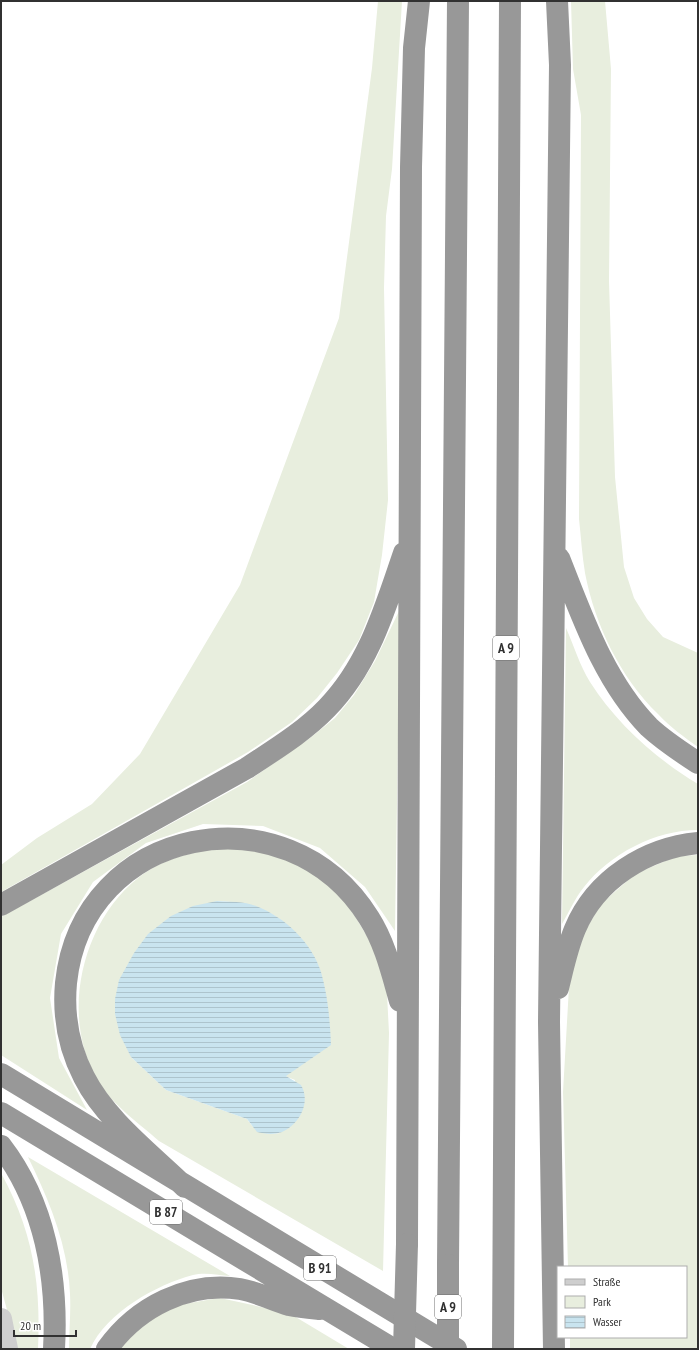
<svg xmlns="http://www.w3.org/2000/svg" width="699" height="1350" font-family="'PT Sans Narrow',sans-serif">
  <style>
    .green { fill: #e8eede; fill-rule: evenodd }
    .water { fill: url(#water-rules) }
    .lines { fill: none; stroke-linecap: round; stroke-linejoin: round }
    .street { stroke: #cecece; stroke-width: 22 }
    .highway { stroke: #989898; stroke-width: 22 }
    .highway-bridge { stroke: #989898; stroke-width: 22 }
    .labels { text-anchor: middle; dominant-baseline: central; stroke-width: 4; stroke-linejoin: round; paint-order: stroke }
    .shield { fill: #fff; stroke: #6f6f6f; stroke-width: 1 }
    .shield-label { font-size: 14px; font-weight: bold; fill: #313131 }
  </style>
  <defs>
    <pattern id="water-rules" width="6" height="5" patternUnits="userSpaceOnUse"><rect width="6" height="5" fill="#c9e4ef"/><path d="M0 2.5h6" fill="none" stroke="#adc4cd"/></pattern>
  </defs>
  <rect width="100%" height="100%" fill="#fff"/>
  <path class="green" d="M378,1H402L392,169L386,216L384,288L388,500L382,555L374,602L359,640L337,673L317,698L292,722L248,752L1,892V865L37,838L92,804L140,754L240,585L339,318L372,68Z
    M571,1H605L611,69L609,281L615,477L624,567L634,598L647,619L663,637L698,653V747C684,737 670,727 658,714C620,677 595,625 585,573C582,555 581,537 579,519L581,115L573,69Z
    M400,609L395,931L365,887L320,848L263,826L203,824L146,843L93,882L61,934L50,998L59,1058L87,1110L1,1055V917L247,782L310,738L335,718L354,695L375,661Z
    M566,628C574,646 580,666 590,682C616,723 656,759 698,784V830C655,830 610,854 584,887C575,898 569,912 562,924Z
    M235,847L273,854L308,869L343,896L378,955L387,994L389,1033L383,1271L159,1141C141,1125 113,1105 100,1084C59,1021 80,924 138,878C166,856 200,850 235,847ZM217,901C264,903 284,916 312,953L285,1076L295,1080L280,1133C266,1135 255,1132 247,1119L166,1090L131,1057Z
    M698,855V1349H570V1337H686V1267H568L563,1092L569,987L578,943L601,904L635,874L677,856Z
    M28,1157L230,1276C219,1275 204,1272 193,1275C156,1285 107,1312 90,1349H69C69,1331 71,1312 70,1294C68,1245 49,1200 28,1157Z
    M1,1173C33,1231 41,1284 38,1349H14L9,1317L1,1288Z
    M220,1298L289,1313L349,1349H120C136,1331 156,1312 180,1305C193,1302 207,1300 220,1298Z"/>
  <path class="water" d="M217,901C229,902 244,901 256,906C285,917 312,943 321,972C328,996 330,1021 331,1045L286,1076L301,1085C311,1102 300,1124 282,1132C274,1135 265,1134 257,1132L247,1119L166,1090L131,1057L120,1035L115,1014V999L119,980L134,953L148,934L171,916L193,906Z"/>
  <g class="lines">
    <path class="street" d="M1,1319L7,1349"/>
    <path class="highway" d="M559,558C582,616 604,681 649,727C664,741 681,752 698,763
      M1,905L247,768C274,750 304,732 327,708C369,665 385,608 404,553
      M558,988C563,968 567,948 575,929C596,879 646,848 698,843
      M1,1074L456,1349
      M1,1113L393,1349
      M1,1146C45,1203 58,1278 54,1349
      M185,1187C151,1154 105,1119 84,1077C69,1048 63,1016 66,983C82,826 287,786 369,918C385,943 392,973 400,1001
      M407,1244L411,167L414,48L419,1
      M448,1265L458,1
      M107,1349C137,1307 188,1281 240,1289C257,1292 273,1300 289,1305C299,1307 310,1308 320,1309
      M503,1349L510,1
      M554,1349L549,1022L560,65L557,1"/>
    <path class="highway-bridge" d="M404,1349L407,1244
      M448,1349V1265"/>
  </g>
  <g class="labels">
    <g class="shield">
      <rect x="493" y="636" width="26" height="24" rx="3"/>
      <rect x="150" y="1200" width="32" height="24" rx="3"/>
      <rect x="304" y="1256" width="32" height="24" rx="3"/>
      <rect x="435" y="1295" width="26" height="24" rx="3"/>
    </g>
    <g class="shield-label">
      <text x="506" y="648">A 9</text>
      <text x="166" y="1212">B 87</text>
      <text x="320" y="1268">B 91</text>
      <text x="448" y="1307">A 9</text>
    </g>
  </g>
  <rect width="699" height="1350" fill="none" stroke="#313131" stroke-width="4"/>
  <rect x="557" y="1266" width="130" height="72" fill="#ffffff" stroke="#adadad"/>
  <rect x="565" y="1279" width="20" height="6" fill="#cecece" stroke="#adadad"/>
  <text x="593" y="1286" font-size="12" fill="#313131">Straße</text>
  <rect x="565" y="1296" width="20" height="12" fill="#e8eede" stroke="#adadad"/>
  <text x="593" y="1306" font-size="12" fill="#313131">Park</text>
  <rect x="565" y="1316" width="20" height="12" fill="url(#water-rules)" stroke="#adadad"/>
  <text x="593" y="1326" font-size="12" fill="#313131">Wasser</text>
  <path d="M14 1330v6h62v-6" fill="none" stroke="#313131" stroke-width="2"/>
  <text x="20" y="1330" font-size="12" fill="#313131" stroke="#ffffff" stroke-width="3" paint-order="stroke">20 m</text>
</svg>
